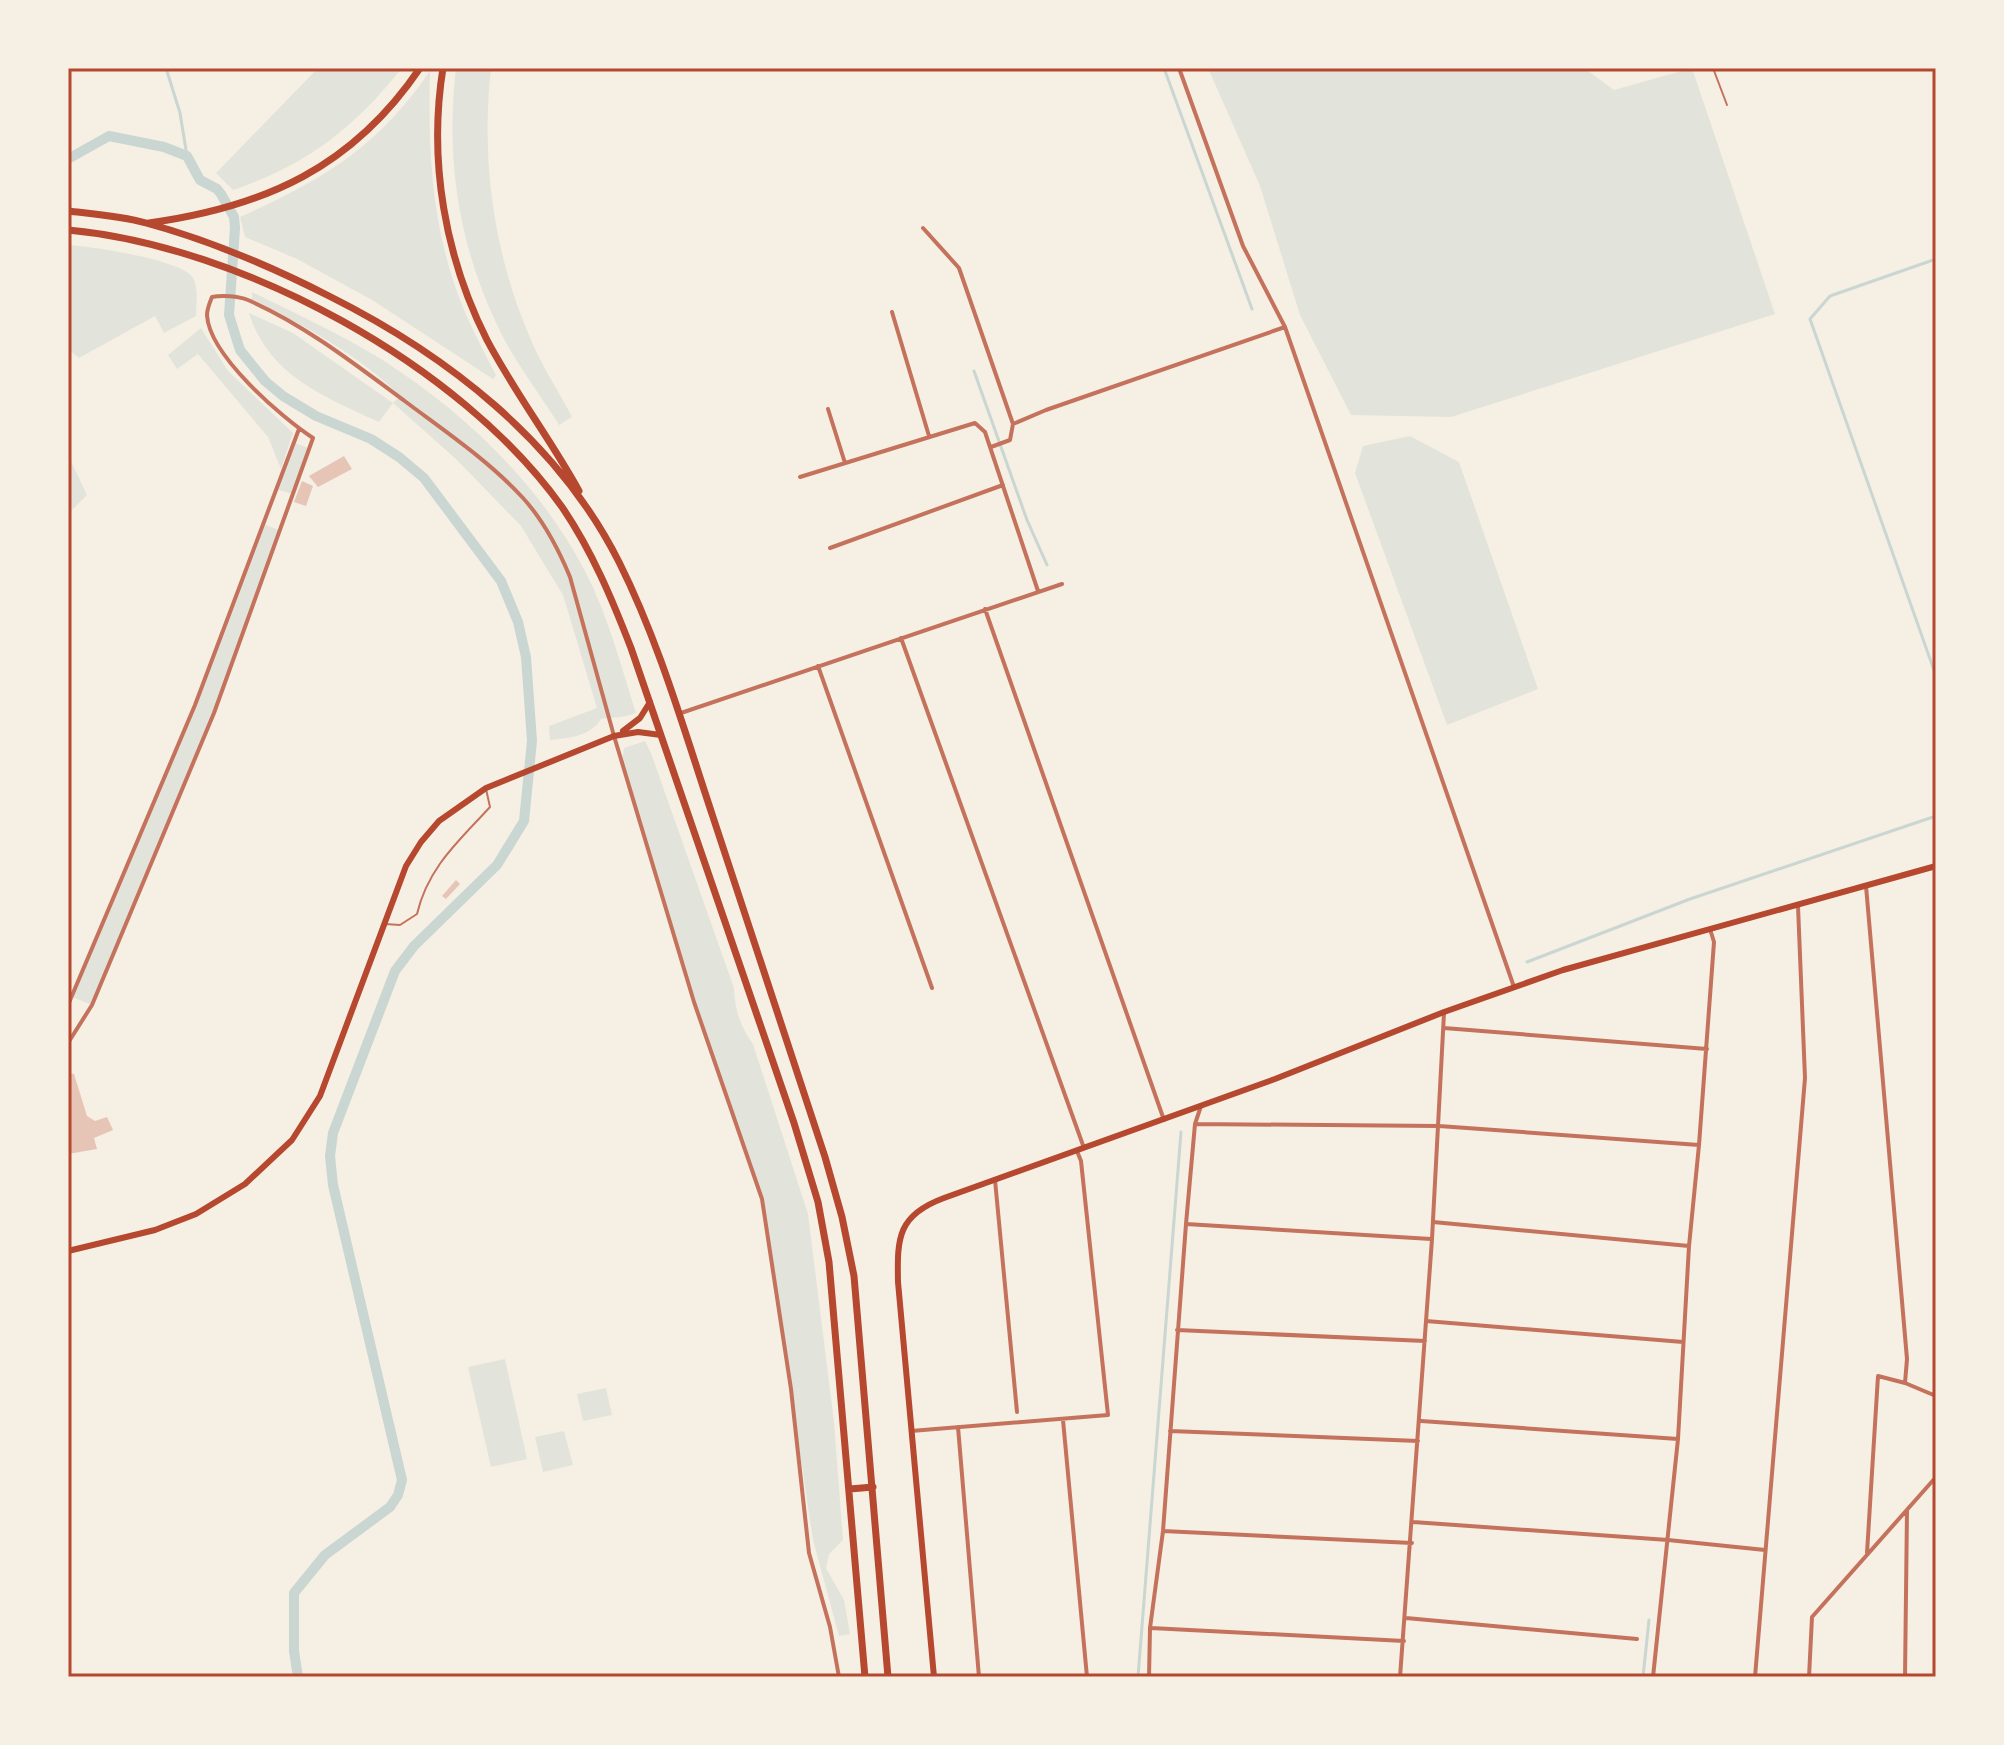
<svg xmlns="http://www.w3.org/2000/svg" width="2004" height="1745" font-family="Roboto,sans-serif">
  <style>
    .green { fill: #e2e4dc }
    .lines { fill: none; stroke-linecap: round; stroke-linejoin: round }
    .stream { stroke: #c9d6d2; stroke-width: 3 }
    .canal { stroke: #c9d6d2; stroke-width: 10 }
    .building { fill: #e6c5b7 }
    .service { stroke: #c5725c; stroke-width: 2 }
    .minor { stroke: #c5725c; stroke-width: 4 }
    .secondary { stroke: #b5482f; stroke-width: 6 }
    .trunk { stroke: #b5482f; stroke-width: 7 }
    .neatline { fill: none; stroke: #b5482f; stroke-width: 3 }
  </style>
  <rect width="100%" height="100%" fill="#f6efe4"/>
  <path class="green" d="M318,68H402C352,130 308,164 233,190L216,173Z
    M456,68H491C481,158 493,251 529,335C540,363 558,390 572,417L559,425C540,394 516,364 500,331C459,248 445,160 456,68Z
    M1208,68H1584L1614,90L1692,68L1775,314L1451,417L1351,415L1300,315L1260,186Z
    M430,71C428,148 431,223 459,297C469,324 483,350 496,375L493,379L372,300L297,259L245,237L240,217C324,179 377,148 430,71Z
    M68,245C90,246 184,260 193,278C199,289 196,304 196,316L164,333L155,316L79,358L68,349Z
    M252,292C295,313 340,334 381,359C464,412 539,483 585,571C608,615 621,666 636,713C624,718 614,717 601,719C590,737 568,738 550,740L549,726L597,708L563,595L521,526L457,460L393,403L379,422C324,397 268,375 249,313L293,333L393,403L400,396C358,354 304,326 252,299Z
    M201,328L228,371L293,433L281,469L268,437L198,354L177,369L168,355Z
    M1410,436L1459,462L1538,689L1447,725L1355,473L1363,446Z
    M294,443L309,448L292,494L276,489Z
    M68,455L87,495L68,514Z
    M263,524L279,530L214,713L92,1005L72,997L171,764Z
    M645,741L651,753L734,988C735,1010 740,1026 753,1044L808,1214L834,1422L843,1540L829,1554L826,1568L844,1600L850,1634L839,1636L813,1540L762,1199L694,1002L622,762L624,748Z
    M505,1359L527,1459L491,1467L468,1367Z
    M606,1388L612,1415L583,1421L577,1394Z
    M564,1431L573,1465L543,1472L535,1437Z"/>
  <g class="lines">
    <path class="stream" d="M166,68L180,113L187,156
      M1164,68L1252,309
      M1936,259L1830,296L1810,319L1936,676
      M974,371L1027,520L1047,565
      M1527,962L1690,899L1936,816
      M1138,1677L1181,1132
      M1643,1677L1649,1620"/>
    <path class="canal" d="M68,159L109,136L164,147L187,156L200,180L217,189L221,194L234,217L235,228L229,315L240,350L265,381L283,396L316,416L371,439L399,457L424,478L501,581L518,622L526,657L532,741L524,821L497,865L414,946L395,971L333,1133L330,1156L333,1185L402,1480L398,1495L390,1507L325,1555L294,1593V1651L298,1677"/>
  </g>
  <path class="building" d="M344,456L352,469L318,487L309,476Z
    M302,481L313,486L306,506L294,502Z
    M456,880L460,884L446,899L442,896Z
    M68,1073L74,1074L87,1116L95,1121L107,1117L113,1130L94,1138L97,1149L68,1154Z"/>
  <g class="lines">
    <path class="service" d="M1713,68L1727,105
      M385,924L400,925L417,914C428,867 459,841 490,807L486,789"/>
    <path class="minor" d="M1179,68L1243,246L1285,327L1514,987
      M923,228L959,268L1013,424
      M892,312L929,436
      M828,409L845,463
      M991,447L1010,440L1013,424L1046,410L1285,327
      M800,477L975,423L985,432L1038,591
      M830,548L1003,485
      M985,609L1164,1120
      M901,638L1084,1148
      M818,666L932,988
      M681,713L1062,584
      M1866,886L1907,1359L1905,1383L1936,1396
      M68,1005L195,705L299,429
      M1444,1028L1707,1049
      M68,1043L92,1005L214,713L313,438C281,417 209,355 207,315C207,309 210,302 212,297C222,295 238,296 248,300C305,325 356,365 406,402C446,432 489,461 523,498C544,521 558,548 570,577L614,736L694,1002L762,1199L791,1389L809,1553L830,1627L839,1677
      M1195,1124L1439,1126L1699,1145
      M995,1180L1017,1412
      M1433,1222L1689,1246
      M1186,1224L1431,1239
      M1426,1321L1683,1342
      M1177,1330L1425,1341
      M1063,1420L1087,1677
      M1421,1421L1678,1439
      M958,1427L979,1677
      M911,1431L1108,1415L1081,1161L1077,1151
      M1170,1431L1418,1441
      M1413,1522L1668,1540L1765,1550
      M1163,1531L1412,1543
      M1867,1553L1878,1376L1905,1383
      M1406,1618L1637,1639
      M1151,1628L1404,1641
      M1149,1677L1150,1628L1163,1531L1186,1224L1195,1124L1201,1106
      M1400,1677L1432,1239L1444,1013
      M1653,1677L1678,1439L1689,1246L1699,1145L1714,942L1710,929
      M1755,1677L1805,1078L1798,906
      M1809,1677L1812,1617L1936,1477
      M1905,1677L1907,1511"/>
    <path class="secondary" d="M623,731L640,718L650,702
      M68,1251L155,1230L196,1214L245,1184L292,1140L320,1096L406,866L421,842L439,821L486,788L614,736L638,732L661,735
      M934,1677L898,1282C897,1237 898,1215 944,1198L1275,1079L1444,1012L1563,970L1936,866"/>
    <path class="trunk" d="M443,68C428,161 445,257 487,340C515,393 551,440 579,491
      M68,211C94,214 121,216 146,223C209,240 270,266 329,296C447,355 558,441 619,562C659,642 684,730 712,814C750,929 788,1043 825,1157L842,1217L854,1276L888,1677
      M149,223C265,207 353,167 420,68
      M68,230C242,246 460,364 562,507C592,551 612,599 631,648L794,1123L818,1202L829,1262L865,1677
      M850,1489L873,1487"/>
  </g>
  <rect width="2004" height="1745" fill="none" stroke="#f6efe4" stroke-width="140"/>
  <rect x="70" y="70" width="1864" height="1605" class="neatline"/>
</svg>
